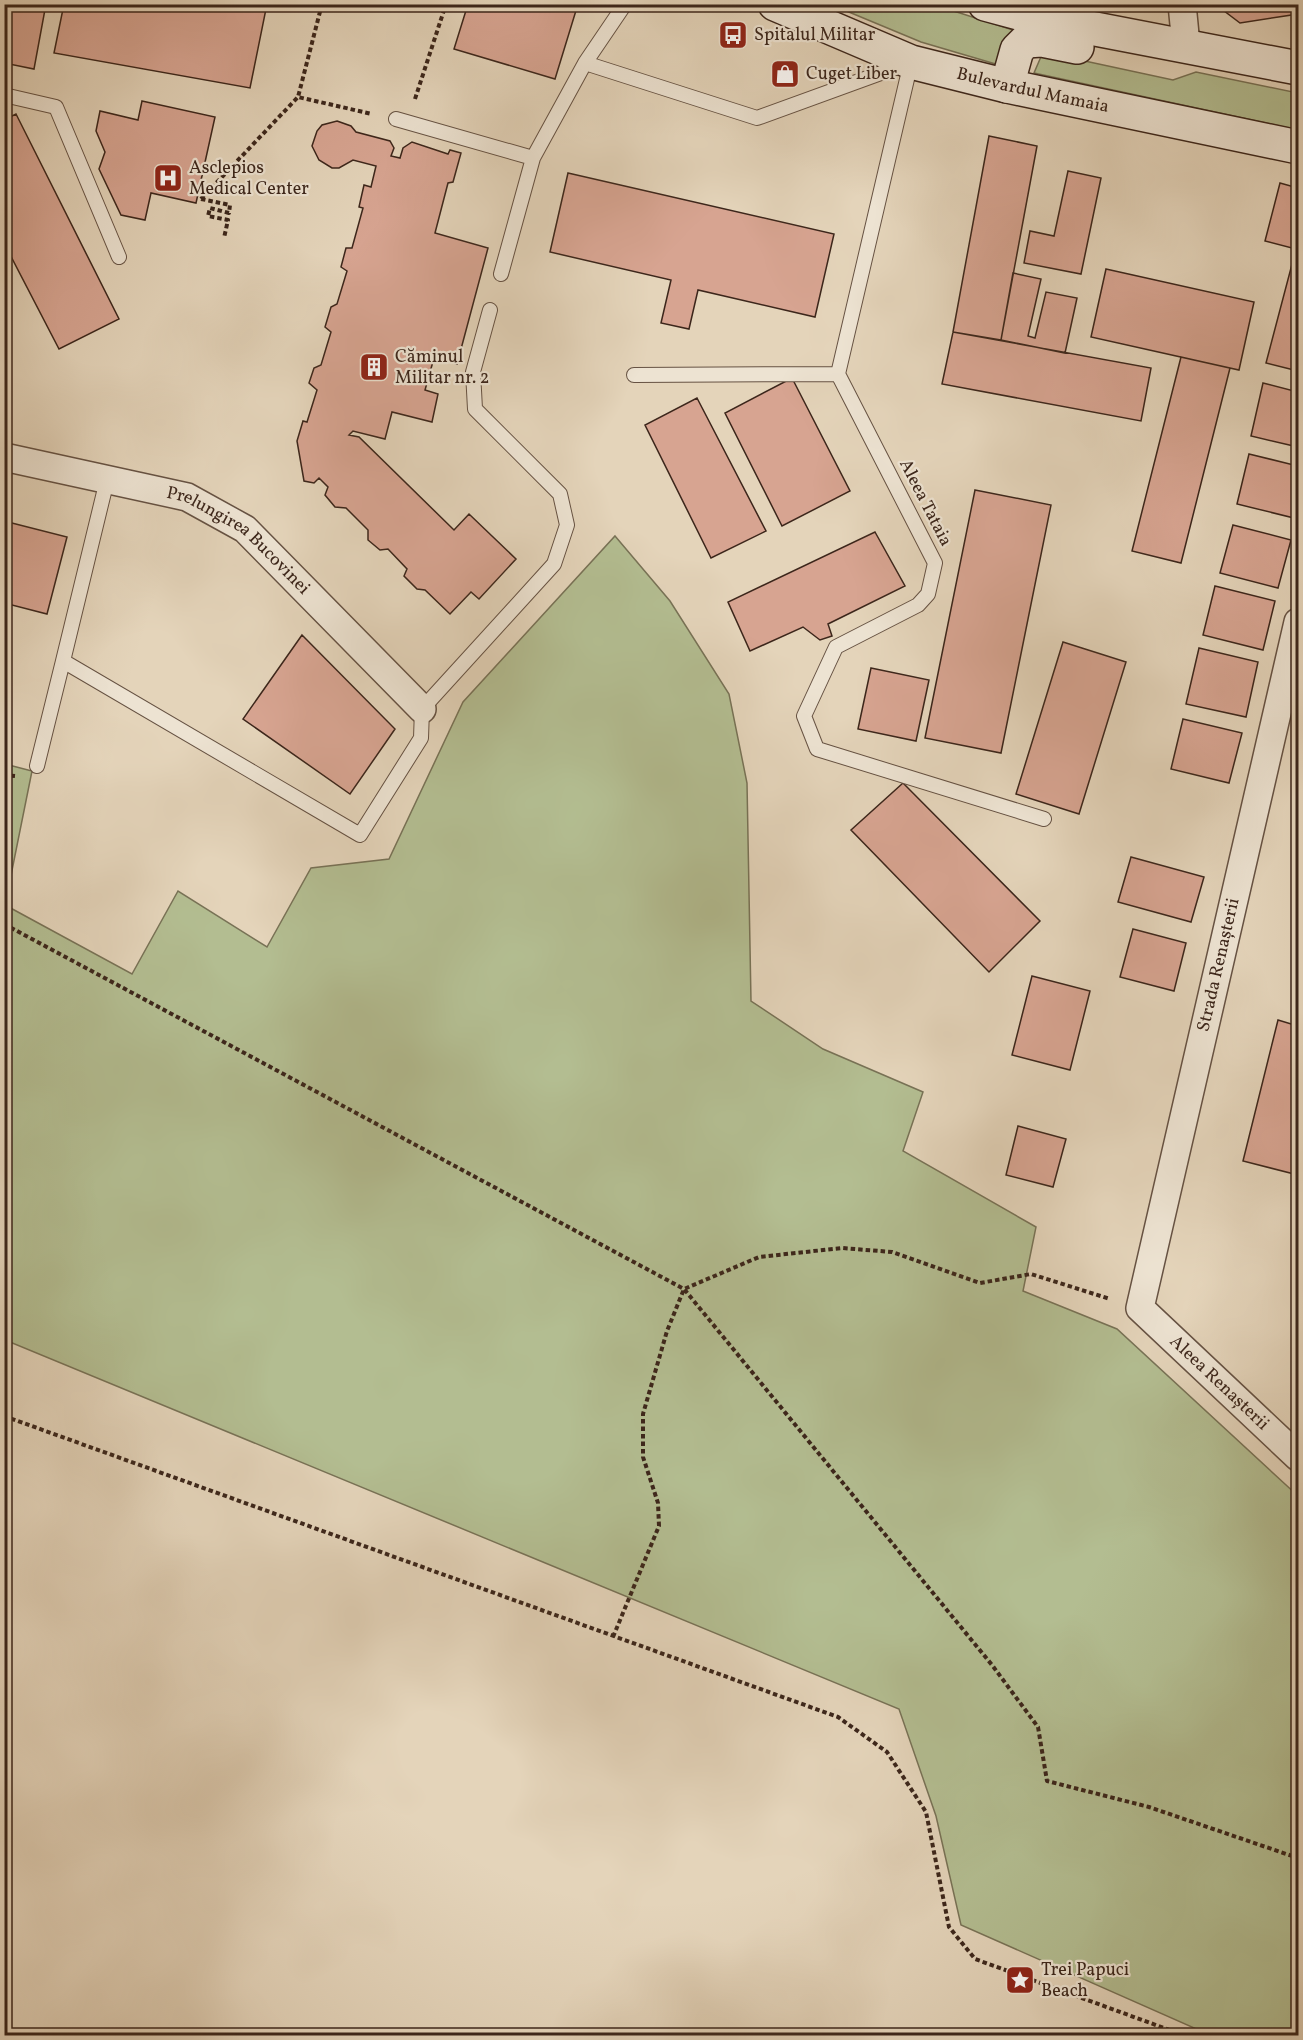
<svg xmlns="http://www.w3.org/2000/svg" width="1303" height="2040" font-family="Vollkorn,serif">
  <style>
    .green { fill: #b3bd91; stroke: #787256; stroke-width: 1.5 }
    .building { fill: #d7a491; stroke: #3c261b; stroke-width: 1.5 }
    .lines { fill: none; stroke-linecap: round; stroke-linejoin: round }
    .lane-casing { stroke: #665243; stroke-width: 16 }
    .street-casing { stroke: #665243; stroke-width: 30 }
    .secondary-casing { stroke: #3c261b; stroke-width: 36 }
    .path { stroke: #3c261b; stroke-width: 4; stroke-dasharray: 4.5 3; stroke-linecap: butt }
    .lane { stroke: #ede3d2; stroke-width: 14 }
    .street { stroke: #ede3d2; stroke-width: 27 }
    .secondary { stroke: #ede3d2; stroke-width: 33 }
    .labels { text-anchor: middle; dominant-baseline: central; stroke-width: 4.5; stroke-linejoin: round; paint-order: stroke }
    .poi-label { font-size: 18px; fill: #3c261b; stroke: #ede3d2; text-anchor: start }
    .street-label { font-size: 18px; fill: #3c261b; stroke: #ede3d2 }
  </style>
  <rect width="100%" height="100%" fill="#e4d4ba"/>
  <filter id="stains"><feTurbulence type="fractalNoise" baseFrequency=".00333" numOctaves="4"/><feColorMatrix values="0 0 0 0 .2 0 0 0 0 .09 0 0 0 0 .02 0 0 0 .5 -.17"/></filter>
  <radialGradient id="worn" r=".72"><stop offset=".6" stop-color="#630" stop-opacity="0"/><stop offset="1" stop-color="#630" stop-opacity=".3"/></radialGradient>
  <path class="green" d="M832,5H935L1013,30L999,65L921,42Z
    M1043,52L1173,80L1196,72L1298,93V130L1034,73Z
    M615,536L670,601L729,694L747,783L751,1001L823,1049L923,1092L903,1151L1036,1227L1023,1291L1117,1329L1298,1496V2035H1210L961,1925L936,1816L899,1709L5,1340V764L32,771L5,905L132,974L178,891L267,947L311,868L389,859L463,702Z"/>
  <path class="building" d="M4,4H46L34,69L4,63Z
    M64,4H267L250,88L54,53Z
    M468,4H578L555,79L454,49Z
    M1215,4H1298V14L1240,23Z
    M142,101L215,117L196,203L151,193L145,220L121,215L99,169L105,152L96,131L100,111L138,120Z
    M16,114L119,319L59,349L4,243V120Z
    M337,121L351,126L356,132L390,141L394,148L391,156L400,158L403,148L412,142L448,154L450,150L461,153L453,182L448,183L435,233L488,248L457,364L434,358L425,390L438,394L432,422L392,412L385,439L353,431L349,435L359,437L454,530L469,514L516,559L479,599L471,592L450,614L425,590L417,589L404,576L407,569L388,549L380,550L368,540V530L346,508L335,507L325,495L328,487L319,478L314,483L304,481L297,441L303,421L307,422L317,390L309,383L314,368L321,365L331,332L325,327L331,307L337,304L347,271L341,267L346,248H352L363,208L359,207L364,185L371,187L376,166L353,160L339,168H332L319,160L312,146L317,131L322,125Z
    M989,136L1037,146L1001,340L953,332Z
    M1068,171L1101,178L1081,274L1024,263L1030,231L1054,236Z
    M568,173L834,234L815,317L698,290L689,329L661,323L671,280L550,252Z
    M1280,183L1298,188V371L1266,363L1296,249L1265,241Z
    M1106,269L1254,302L1239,370L1091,337Z
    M1013,273L1041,279L1028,336L1035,338L1046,292L1077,298L1065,353L1001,340Z
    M4,311L11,325L4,328Z
    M953,332L1151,368L1141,421L942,384Z
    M1181,357L1230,368L1181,563L1132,551Z
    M792,378L850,491L782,526L725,413Z
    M1263,383L1298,392V447L1251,436Z
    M697,398L766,531L711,558L645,425Z
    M1249,454L1298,466V501L1294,518L1237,504Z
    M975,490L1051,505L1001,753L925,738Z
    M4,521L67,537L47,614L4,603Z
    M1233,525L1291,540L1278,588L1220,573Z
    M875,532L905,586L828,624L832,636L820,640L803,627L750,651L728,602Z
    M1215,586L1275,601L1263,650L1203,635Z
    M302,635L395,729L350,794L243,719Z
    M1063,642L1126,662L1079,814L1016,794Z
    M1199,648L1258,662L1246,717L1186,704Z
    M871,668L929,680L916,741L858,729Z
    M1183,719L1242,733L1229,783L1171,769Z
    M903,783L1040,921L989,972L851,830Z
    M1131,857L1204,877L1191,922L1118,902Z
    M1133,929L1186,943L1174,991L1120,977Z
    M1032,976L1090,991L1070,1070L1012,1055Z
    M1278,1020L1298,1026V1175L1243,1161Z
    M1018,1126L1066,1139L1053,1187L1006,1175Z"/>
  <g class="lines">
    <g class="lane-casing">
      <path id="lane" d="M625,4L585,63L757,118L903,65
        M911,62L838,374L935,563L928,594L918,605L836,647L804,716L817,749L1044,819
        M4,95L56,107L119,257
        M396,119L533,158
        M501,274L533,158L585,63
        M634,375L838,374
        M107,480L63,661L360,835L421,738L422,709L554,564L567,525L560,494L475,409L473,372L490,310
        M37,766L63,661"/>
    </g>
    <g class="street-casing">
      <g id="street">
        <path d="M1182,4L1186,45"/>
        <path id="s1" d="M4,457L187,497L245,529L422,709"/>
        <path id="s2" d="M1298,622L1140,1308L1298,1457"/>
      </g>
    </g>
    <g class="secondary-casing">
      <g id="secondary">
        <path id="s3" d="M775,4L911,62L1007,86L1298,147"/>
        <path d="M985,4L1033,17L1298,68"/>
        <path d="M1007,86L1017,50L1026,41L1042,40L1077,47"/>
      </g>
    </g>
    <path class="path" d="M322,4L298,97L372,114
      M415,99L446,4
      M201,199L298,97
      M201,199L230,205L229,213L210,208L208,216L228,220L224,238
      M4,775L15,776
      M4,924L684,1289L992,1665L1038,1727L1047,1781L1149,1807L1298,1858
      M4,1416L838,1717L887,1752L926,1812L949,1927L975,1959L1186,2036
      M613,1637L659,1526L658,1503L643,1457V1414L667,1331L684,1289L759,1257L842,1248L892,1252L980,1283L1031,1274L1110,1299"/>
    <use href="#lane" class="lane"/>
    <use href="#street" class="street"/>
    <use href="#secondary" class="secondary"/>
  </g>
  <defs>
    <g id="bus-square" transform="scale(1.5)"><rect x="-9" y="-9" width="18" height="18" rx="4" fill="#8f2418" stroke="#ede3d2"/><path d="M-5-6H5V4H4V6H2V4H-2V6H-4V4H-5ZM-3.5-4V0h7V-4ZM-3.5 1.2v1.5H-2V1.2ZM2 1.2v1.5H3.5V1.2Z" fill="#fff"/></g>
    <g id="shop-square" transform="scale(1.5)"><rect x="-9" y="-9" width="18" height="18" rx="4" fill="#8f2418" stroke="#ede3d2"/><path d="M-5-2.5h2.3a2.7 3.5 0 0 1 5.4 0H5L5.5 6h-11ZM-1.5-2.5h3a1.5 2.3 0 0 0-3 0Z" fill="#fff"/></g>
    <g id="hospital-square" transform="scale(1.5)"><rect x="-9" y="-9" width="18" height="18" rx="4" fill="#8f2418" stroke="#ede3d2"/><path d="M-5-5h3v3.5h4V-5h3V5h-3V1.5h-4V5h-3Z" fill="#fff"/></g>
    <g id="building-square" transform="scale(1.5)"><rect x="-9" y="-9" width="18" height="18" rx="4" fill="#8f2418" stroke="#ede3d2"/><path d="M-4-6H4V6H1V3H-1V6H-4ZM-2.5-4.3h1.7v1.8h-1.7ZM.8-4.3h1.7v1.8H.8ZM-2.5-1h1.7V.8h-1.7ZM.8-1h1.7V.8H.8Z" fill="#fff"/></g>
    <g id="sight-square" transform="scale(1.5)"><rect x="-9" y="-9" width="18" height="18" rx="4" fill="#8f2418" stroke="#ede3d2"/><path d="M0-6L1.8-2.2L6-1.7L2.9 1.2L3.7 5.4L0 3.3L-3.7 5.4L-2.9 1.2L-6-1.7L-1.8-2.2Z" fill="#fff"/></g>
  </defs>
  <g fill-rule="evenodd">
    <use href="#bus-square" x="733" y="35"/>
    <use href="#shop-square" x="785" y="74"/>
    <use href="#hospital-square" x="168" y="178"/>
    <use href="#building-square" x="374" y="367"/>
    <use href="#sight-square" x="1020" y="1980"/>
  </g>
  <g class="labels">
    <g class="poi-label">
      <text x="754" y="35">Spitalul Militar</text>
      <text x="806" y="74">Cuget Liber</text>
      <text x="189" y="168">Asclepios<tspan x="189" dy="21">Medical Center</tspan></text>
      <text x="395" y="357">Căminul<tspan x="395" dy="21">Militar nr. 2</tspan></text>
      <text x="1041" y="1970">Trei Papuci<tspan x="1041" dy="21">Beach</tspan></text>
    </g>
    <g class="street-label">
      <text stroke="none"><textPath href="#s3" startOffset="273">Bulevardul Mamaia</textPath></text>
      <text transform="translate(925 503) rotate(63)">Aleea Tataia</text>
      <text stroke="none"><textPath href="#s1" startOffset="254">Prelungirea Bucovinei</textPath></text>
      <text transform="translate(1219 965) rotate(-77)">Strada Renașterii</text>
      <text stroke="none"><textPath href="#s2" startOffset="813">Aleea Renașterii</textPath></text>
    </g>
  </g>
  <rect width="1303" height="2040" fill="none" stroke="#e4d4ba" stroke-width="24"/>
  <rect x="6" y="6" width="1291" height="2028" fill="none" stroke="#3c261b" stroke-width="3"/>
  <rect x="12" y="12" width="1279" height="2016" fill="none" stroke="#3c261b" stroke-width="1.5"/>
  <rect width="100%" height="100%" filter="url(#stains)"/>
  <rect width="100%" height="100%" fill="url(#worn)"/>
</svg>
